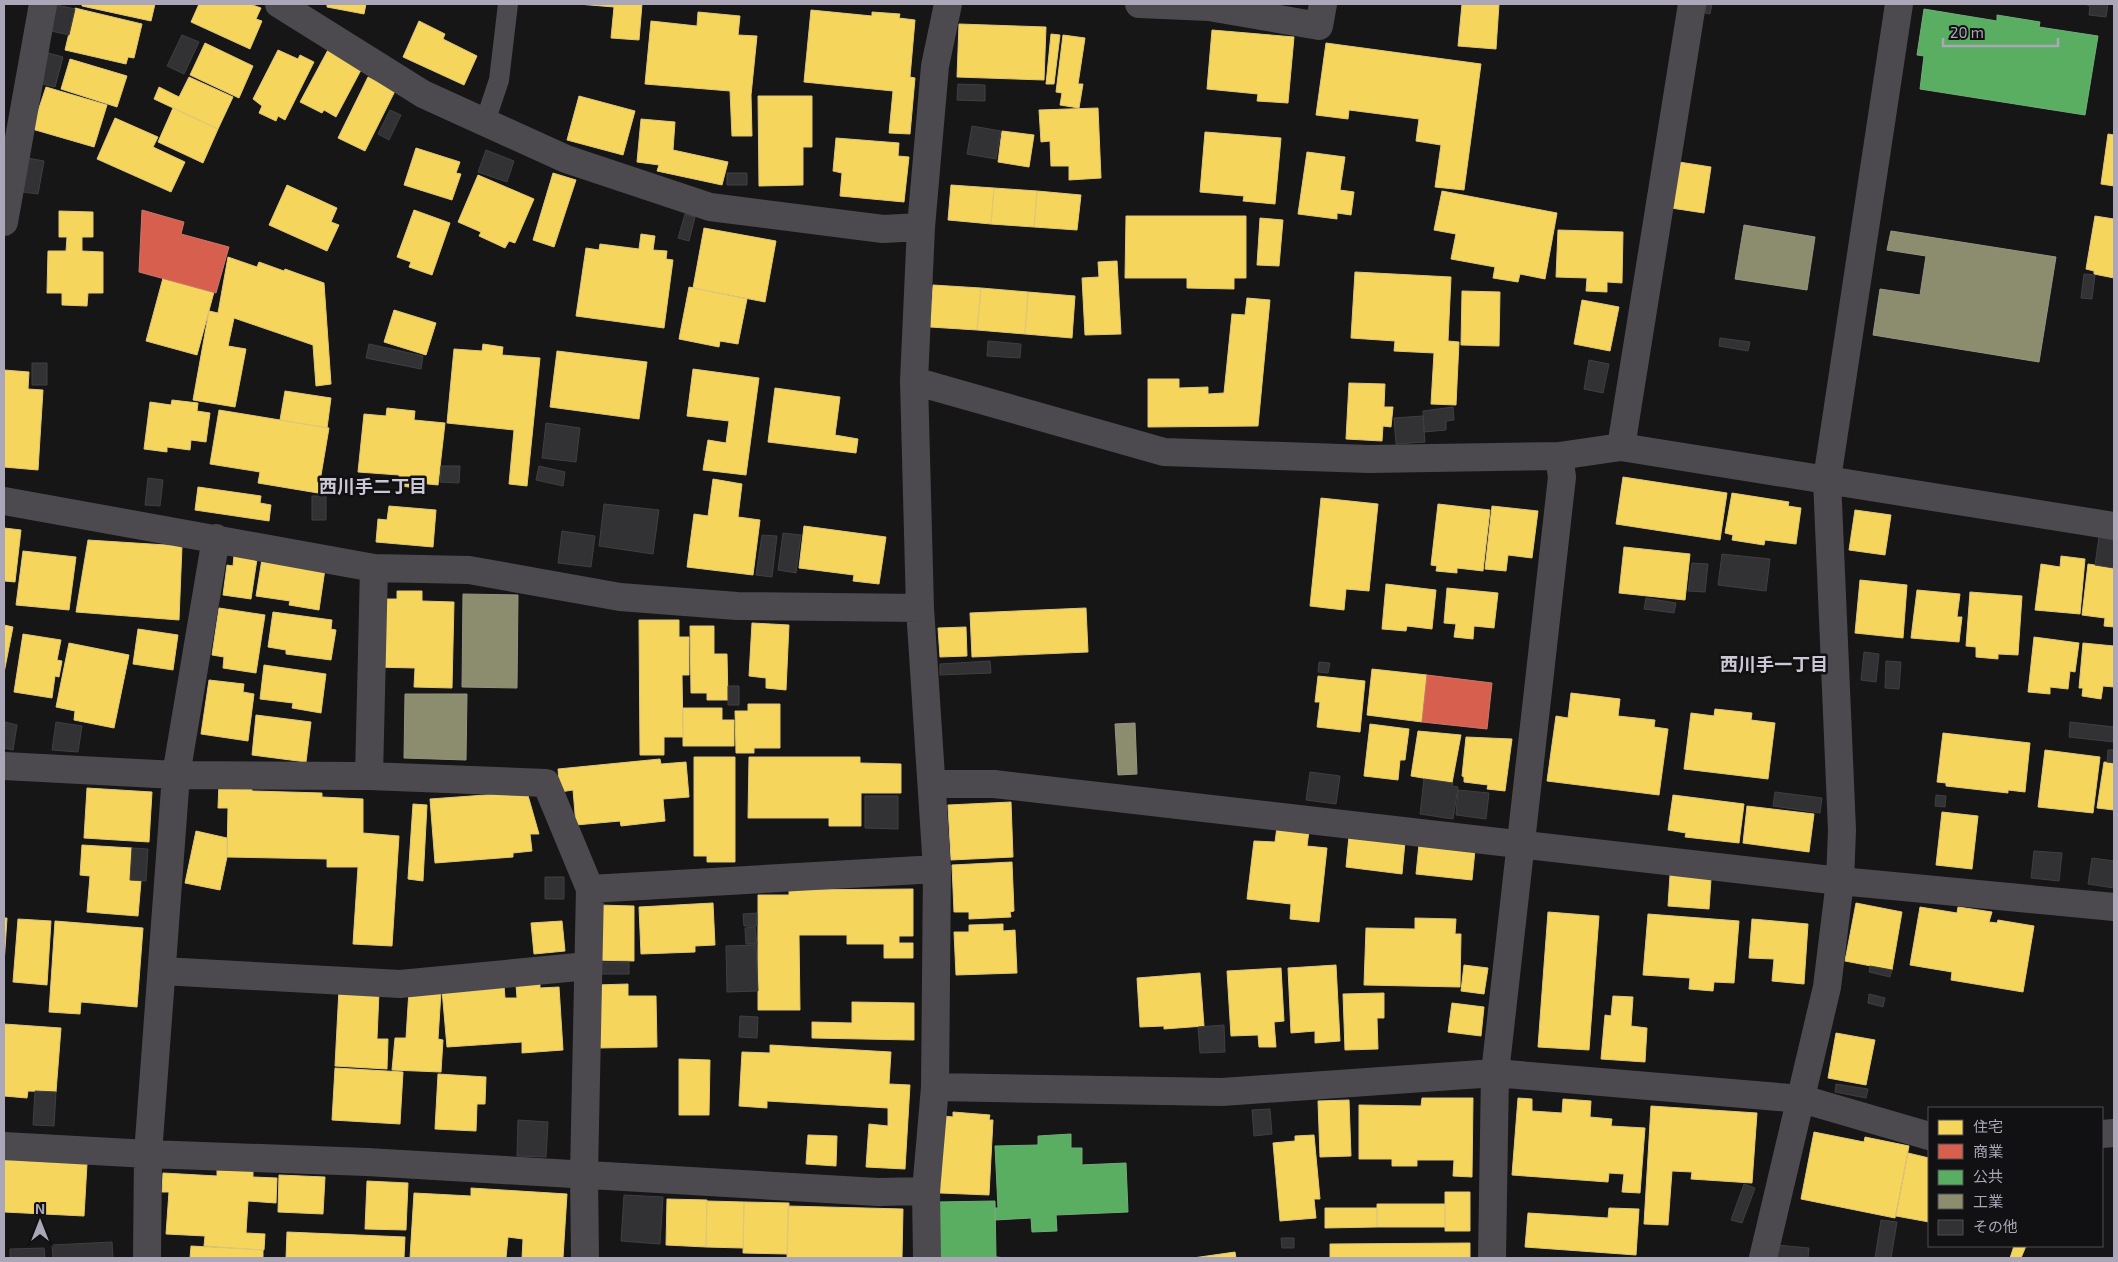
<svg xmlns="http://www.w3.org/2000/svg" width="2118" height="1262" font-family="'Exo 2','Noto Sans JP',sans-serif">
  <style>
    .homes { fill: #f6d55c; stroke: #e0c778 }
    .shops { fill: #d6604d; stroke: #c9756d }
    .public { fill: #5aae61; stroke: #72ac7b }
    .industry { fill: #8c8c6e; stroke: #959484 }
    .building { fill: #323234; stroke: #403e42 }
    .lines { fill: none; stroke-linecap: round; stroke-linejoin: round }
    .lane { stroke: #4c4a4f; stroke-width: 20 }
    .street { stroke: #4c4a4f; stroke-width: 28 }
    .labels { text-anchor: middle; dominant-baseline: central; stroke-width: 5; stroke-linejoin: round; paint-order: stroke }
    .neighbourhood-label { font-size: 18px; font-weight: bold; fill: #ccc7d4; stroke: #111012 }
  </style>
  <rect width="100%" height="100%" fill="#161616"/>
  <path class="homes" d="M82,4H155L151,21L82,6Z
    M199,4H250L261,8L256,19L262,21L250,49L191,22Z
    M327,4H366L364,14L327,7Z
    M578,4H642L639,40L611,38L614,7Z
    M1462,4H1499L1496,49L1458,46Z
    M75,8L142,24L134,58L128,57L126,64L65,50Z
    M811,10L872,16V12L900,14L899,18L915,20L910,77L915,78L910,134L889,133L893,91L804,82Z
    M698,12L740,16L738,35L757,36L751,95L752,136H732L730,91L645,84L651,21L697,26Z
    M419,21L445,34L443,39L477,56L464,85L403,57Z
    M959,24L1046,27L1044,80L957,77Z
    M1212,30L1294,37L1288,103L1257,101L1258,94L1207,89Z
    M1051,34L1060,35L1054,84H1046Z
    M1063,35L1085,38L1078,84H1083L1079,108L1060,105L1062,93L1056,92Z
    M205,43L253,66L239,98L190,75Z
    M1326,43L1481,64L1464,190L1435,187L1441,145L1416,141L1419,119L1349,110L1348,119L1316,115Z
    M329,48L361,70L336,117L324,110L322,113L300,102Z
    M278,50L298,59L300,55L314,62L285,120L278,116L276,121L259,113L262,106L253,99Z
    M70,59L127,76L117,107L61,89Z
    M189,77L233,97L218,129L154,99L159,87L179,97Z
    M368,77L395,91L365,151L338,138Z
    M46,87L107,105L94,147L32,129Z
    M579,96L635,111L623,155L567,140Z
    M758,96H812V147H803V185L759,186Z
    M173,108L218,129L203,163L158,142Z
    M1098,108L1101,178L1069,180V166H1051L1050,141L1041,142L1039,110Z
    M115,118L158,137L153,147L185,162L171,192L97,159Z
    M641,119L675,122L673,150L728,162L722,185L657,171L659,165L637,162Z
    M1002,131L1034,135L1029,167L998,162Z
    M1205,132L1281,138L1275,204L1243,201L1244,196L1200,192Z
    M2108,134L2114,135V186L2101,184Z
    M836,138L899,143L898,156L909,157L904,202L840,196L842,173L833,171Z
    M416,148L460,162L456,173L461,174L452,200L404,185Z
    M1307,152L1345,157L1340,190L1354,192L1351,215L1337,213V219L1298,214Z
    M1679,162L1711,167L1704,213L1671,208Z
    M553,173L576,180L554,247L533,240Z
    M478,175L534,199L515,243L509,241L505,248L479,236L481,232L458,222Z
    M287,185L337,208L331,222L339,225L327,251L269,225Z
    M951,185L994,188L991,224L948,220Z
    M994,188L1037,191L1034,227L991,224Z
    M1037,191L1081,195L1077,230L1034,227Z
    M1442,191L1557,213L1545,279L1520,274L1518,282L1493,278L1495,267L1451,259L1456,234L1434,230Z
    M414,210L450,223L432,275L409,267L411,262L397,257Z
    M59,211L93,212V237H82V251L103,252V293H88L87,306L62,305V293H47L48,251H66L67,237H59Z
    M1126,216H1246V278H1234V289L1187,288V278H1125Z
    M2095,216L2114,219V278L2094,274V271L2086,269Z
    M1260,218L1283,220L1279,266L1257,265Z
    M704,228L776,241L765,302L693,288Z
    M1558,230L1623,232L1622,283L1607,282V292L1586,291L1587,278L1556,277Z
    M641,234L655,236L653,250L667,251L666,259L673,260L664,328L576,316L586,248L599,250L600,244L639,249Z
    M228,257L257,267L259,262L284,271L285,269L324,283L331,384L316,386L313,345L234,318L228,346L246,349L235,407L193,400L209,311L218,313Z
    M1117,261L1121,334L1085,335L1082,278L1099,277L1098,262Z
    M1355,272L1451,277L1448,341L1459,342L1456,405L1431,404L1434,353L1394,351L1395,341L1351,338Z
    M163,278L214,292L197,355L146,341Z
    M933,285L981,288L977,330L930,327Z
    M689,287L747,299L738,344L720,341L719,347L679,339Z
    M981,288L1028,292L1025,334L977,330Z
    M1462,291L1500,292L1499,346L1461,345Z
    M1028,292L1075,296L1072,338L1025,334Z
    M1247,298L1270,300L1258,426L1148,427V379H1179V388L1208,387V394L1224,393L1232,314L1245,315Z
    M1582,300L1619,307L1610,351L1574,344Z
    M394,310L436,323L426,355L384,342Z
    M483,344L503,347L502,355L540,358L527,486L509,484L514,430L447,423L454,349L482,351Z
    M557,351L647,362L639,419L550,407Z
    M693,369L759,378L746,475L703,470L708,440L726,443L729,421L687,416Z
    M4,370L29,372L28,389L43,390L38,470L4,467Z
    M1349,383L1385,384L1384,407H1393L1391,427L1383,426L1382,441L1346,439Z
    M775,388L840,397L835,435L858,439L856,453L768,442Z
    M285,391L331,398L327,428L280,420Z
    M172,400L198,403L197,411L210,413L206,442L191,440L190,450L167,447V452L144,449L150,402L171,405Z
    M387,408L415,411L414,420L445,423L438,485L418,483L417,488L401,486L399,475L358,472L364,414L386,416Z
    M219,410L329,428L318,493L258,483L260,472L210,464Z
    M1623,477L1727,493L1720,540L1616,524Z
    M713,479L742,484L738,517L760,520L753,575L687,567L694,514L708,516Z
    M198,487L261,496L260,503L271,505L269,521L195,510Z
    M1732,493L1789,502L1788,506L1801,508L1796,544L1765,540L1764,545L1732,540L1733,535L1725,533Z
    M1321,498L1378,504L1369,591L1346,589L1344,610L1310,606Z
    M1438,504L1490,510L1483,571L1457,568V573L1436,571L1437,566L1431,565Z
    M389,506L436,510L433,547L376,542L378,519L387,520Z
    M1492,506L1538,511L1532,558L1508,555L1506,571L1485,569Z
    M1855,510L1891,515L1885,555L1849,550Z
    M804,526L886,537L879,584L853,581L854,575L799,568Z
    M4,528L21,530L15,582L4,581Z
    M88,540L182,546L179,620L76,612Z
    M1624,547L1690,554L1685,600L1619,593Z
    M23,551L76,557L69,610L16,605Z
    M234,555L257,559L251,599L223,595L227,565L233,566Z
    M2061,556L2085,559L2080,614L2035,610L2041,564L2060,567Z
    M262,559L325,569L319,610L289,605L290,601L256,596Z
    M2088,564L2114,568V627L2104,626L2105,618L2082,615Z
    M1860,580L1907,585L1903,638L1855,633Z
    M1386,584L1436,590L1432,629L1407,626L1406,631L1382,629Z
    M1447,588L1498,593L1494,628L1474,626L1473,639L1454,637L1456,624L1444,623Z
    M1917,590L1960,594L1957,617H1962L1959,642L1911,638Z
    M397,591H422V601L454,602L452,688L414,687L415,668L374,667L375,599H397Z
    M1970,592L2022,596L2018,655L1998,654V659L1976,657V647L1966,646Z
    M219,608L265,615L256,673L223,668L224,657L212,655Z
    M1086,608L1088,652L972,657L970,613Z
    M273,612L332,620L331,629L336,630L331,660L286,654V650L268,647Z
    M639,620H679V637H689V675H682L683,737H664V755H640Z
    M752,623L789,625L786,690L766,688V678L749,676Z
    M4,625L13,627L4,673Z
    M690,626H714V654H727L728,700H707V693H691Z
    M966,627L967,656L940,657L938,628Z
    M138,629L178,635L173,670L133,664Z
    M23,634L61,640L57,660L62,661L59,677L55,676L52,698L14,692Z
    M2034,637L2079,643L2075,672L2070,671L2068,689L2050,687V694L2028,692Z
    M69,643L129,655L114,728L74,720L75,711L56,707Z
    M2083,643L2114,646V687L2103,686L2101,699L2082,696L2083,688H2079Z
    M264,665L326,674L321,713L292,708L293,703L260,699Z
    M1372,669L1427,675L1422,722L1367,715Z
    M1318,676L1365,681L1360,732L1317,727L1320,702H1315Z
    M209,680L244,684L243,692L254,694L248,741L201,734Z
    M1571,693L1620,699L1618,716L1655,720L1654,727L1668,729L1659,795L1547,781L1556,716L1568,718Z
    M748,704H780V748H754V753H736L735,711H748Z
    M683,708H722V720H734V746H683Z
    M1715,709L1752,713L1751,720L1775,723L1768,779L1684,769L1691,713L1714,716Z
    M256,715L311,722L306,762L252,755Z
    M1370,724L1409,729L1405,760H1400L1398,780L1364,776Z
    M1418,731L1461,735L1452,783L1411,776Z
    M1943,733L2030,743L2025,792L2008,790V793L1946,786V783L1937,782Z
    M1466,737L1512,739L1505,791L1487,789L1488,785L1464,782V777L1462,776Z
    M2045,750L2100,757L2093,813L2038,807Z
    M694,757H735V862H707V856H694Z
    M749,757H860V763L901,764V793H861V826H829V818H748Z
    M660,759L661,764L686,762L689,797L663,799L665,821L621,826L620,821L576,825L573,790L560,792L558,769Z
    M2104,762L2114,763V810L2097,808Z
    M219,782L251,783L252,791L322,793V797L363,799V833L399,836L392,946L353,944L358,867H327V859L227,857L228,808H218Z
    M87,788L152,792L149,842L84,838Z
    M527,792L539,834H530L532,851L513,853V857L435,863L430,799Z
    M1673,795L1744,804L1739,843L1685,837L1686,833L1668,830Z
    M1011,802L1013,857L951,860L948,805Z
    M413,804L427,805L423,881L408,879Z
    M1747,806L1814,814L1809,852L1743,843Z
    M1942,812L1978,816L1972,869L1936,865Z
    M1277,827L1309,831L1307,846L1327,848L1319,922L1290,919L1291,904L1247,899L1254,841L1275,842Z
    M196,831L227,838V857L220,890L185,883Z
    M1349,836L1405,842L1402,874L1346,867Z
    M1419,844L1475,850L1472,880L1416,874Z
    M82,845L132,848L130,880L141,881L138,916L87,912L90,876L80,875Z
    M1012,862L1014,911L1010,912L1011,917L969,919V912H954L952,865Z
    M1670,875L1711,879L1709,909L1668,906Z
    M913,889V936H899V943H913V958H884V944H847V935H799L800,1010H758V895H789V890Z
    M713,903L715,945L695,946V952L641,954L639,907Z
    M1856,903L1902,912L1892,970L1845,961Z
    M598,905L634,906V961L591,960Z
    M1920,907L1957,913L1958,907L1992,912L1989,922L1997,923L1998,920L2034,926L2023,992L1951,980L1952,972L1910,965Z
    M1548,912L1599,916L1589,1050L1538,1047Z
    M1648,914L1739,921L1734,983L1714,982L1713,991L1689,989L1690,978L1643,975Z
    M4,918H7L4,964Z
    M1415,918L1456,919L1455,934H1461L1460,987L1364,985L1366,928L1415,929Z
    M18,919L51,921L47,985L13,982Z
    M1752,919L1808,924L1804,984L1772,981L1774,959L1749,958Z
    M55,921L143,928L137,1007L81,1002L80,1014L49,1012Z
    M562,921L565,951L534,954L531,923Z
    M1003,924V931L1015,930L1017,973L956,975L954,932H969V925Z
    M1336,965L1340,1041L1315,1043V1031L1291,1033L1288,968Z
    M1464,965L1488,968L1484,994L1461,991Z
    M1281,968L1284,1021L1274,1022L1276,1047H1259L1258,1035L1231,1036L1227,971Z
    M1200,973L1204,1026L1164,1029V1026L1140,1027L1137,978Z
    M540,983V988L559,987L563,1050L522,1053V1042L447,1047L442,990L504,985L505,998H517L516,985Z
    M628,984V996H656L657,1047L597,1048L596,985Z
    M339,989L379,992L377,1039H388L387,1069L335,1066Z
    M409,990L441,992L438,1039L443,1040L441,1072L392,1070L395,1038H406Z
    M1384,993V1018H1377L1378,1049L1345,1050L1343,994Z
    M1613,996L1633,997L1631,1026L1647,1028L1645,1062L1601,1059L1605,1015L1611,1016Z
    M852,1002L914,1003V1040L812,1038V1022L852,1023Z
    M1452,1003L1484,1007L1481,1036L1448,1032Z
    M4,1024L61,1028L56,1092L28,1091L27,1098L4,1096Z
    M1836,1033L1875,1040L1866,1085L1828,1078Z
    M770,1045L891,1052L889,1084L910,1085L905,1169L866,1167L869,1124L888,1126V1108L767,1101V1108L739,1106L742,1052L770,1053Z
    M679,1059L710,1060L709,1115H679Z
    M335,1068L403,1072L400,1124L332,1120Z
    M438,1074L486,1077L485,1104H477L476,1131L435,1129Z
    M1422,1098H1473L1472,1177L1453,1176L1454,1160H1417V1166H1392V1159H1359V1105L1421,1106Z
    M1518,1098L1532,1099V1111L1562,1113L1563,1099L1591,1101L1590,1117L1612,1119L1611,1126L1645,1128L1640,1193L1622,1192L1624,1174L1609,1173L1608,1182L1512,1175Z
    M1349,1100L1351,1156L1320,1157L1318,1101Z
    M1651,1106L1757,1113L1752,1183L1691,1179L1692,1172L1672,1171L1668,1225L1644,1224Z
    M953,1112L990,1115L989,1120H993L989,1195L940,1193L944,1116L953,1117Z
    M1814,1132L1864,1142L1865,1137L1909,1146L1895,1218L1801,1199Z
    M808,1135L837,1136L836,1166L806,1164Z
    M1314,1135L1320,1199H1314L1316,1218L1280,1221L1273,1143L1295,1141V1136Z
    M1908,1153L1929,1158V1222L1896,1216Z
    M4,1160L87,1164L84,1216L4,1212Z
    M217,1170L253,1171V1177L277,1178L276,1203L248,1201L246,1233L265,1234L264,1250L204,1246L205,1236L166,1234L169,1192H162L163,1173L217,1176Z
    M279,1175L325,1177L323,1214L278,1212Z
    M367,1181L408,1183L406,1230L365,1229Z
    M471,1188L567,1194L563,1258H522L523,1239L508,1237L506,1258H410L414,1193L471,1196Z
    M1445,1192H1470V1231H1445Z
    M667,1199L707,1200L706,1247L666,1245Z
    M707,1201L744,1202L743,1248L706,1247Z
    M744,1202L789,1203L787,1254L743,1253Z
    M1377,1204H1445V1227H1377Z
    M788,1206L903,1209L902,1258H787Z
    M1325,1208H1377V1227L1325,1228Z
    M1609,1208L1639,1209L1636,1255L1525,1247L1528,1213L1608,1218Z
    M287,1232L405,1237L404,1258H286Z
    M1470,1243V1258H1330V1244Z
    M191,1246L263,1250V1258H190Z
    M2014,1246H2026L2021,1258H2010Z
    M1235,1252L1236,1258H1193Z"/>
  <path class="shops" d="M142,210L184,222L181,234L229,247L216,293L139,272Z
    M1427,675L1492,683L1487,729L1422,722Z"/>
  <path class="public" d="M1924,9L1997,21V15L2040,22L2039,27L2098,36L2085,115L1920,89L1924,56L1917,55Z
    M1071,1134V1148H1082V1164L1080,1165L1126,1163L1128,1212L1056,1215L1057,1231L1032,1232L1031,1218L995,1220V1208H998L995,1146L1038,1145V1136Z
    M995,1201L996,1257L1007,1258H936L937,1202Z"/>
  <path class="industry" d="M1744,225L1815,237L1807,290L1735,279Z
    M1891,231L2056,257L2039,362L1873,335L1880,289L1920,295L1926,256L1887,250Z
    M463,594L518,595L517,688L462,687Z
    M405,694H467L466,760L404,758Z
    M1135,723L1137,774L1118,775L1115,724Z"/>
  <path class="building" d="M1706,4H1712L1710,14L1705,13Z
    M2085,4H2108L2106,17L2089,15L2090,6Z
    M57,5L75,9L69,35L51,31Z
    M182,35L199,42L184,74L167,66Z
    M48,53L63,57L55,87L39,83Z
    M958,84L985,85V101L957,100Z
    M390,110L401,115L389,140L378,134Z
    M972,126L1001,131L996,159L967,154Z
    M486,150L514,161L507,182L478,172Z
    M22,157L44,161L38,194L16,191Z
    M727,173H747V185H727Z
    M685,214L695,217L689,241L678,238Z
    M2084,274L2095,275L2092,299L2081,298Z
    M1720,338L1750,342L1748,351L1719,346Z
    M988,341L1021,344L1020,358L987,356Z
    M369,344L423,356L421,369L366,358Z
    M1589,360L1609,364L1603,393L1584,389Z
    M32,363H47V385H32Z
    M1453,407L1454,420L1446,421V430L1424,432L1423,411Z
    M1423,416L1425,442L1396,444L1394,418Z
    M546,423L580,428L576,462L542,458Z
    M441,466H460L459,483L440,482Z
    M539,466L565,472L563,486L536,480Z
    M148,478L163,480L160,506L145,505Z
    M312,496H326V520H312Z
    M604,504L659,510L653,554L599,546Z
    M562,531L595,536L591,567L558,563Z
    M783,533L801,535L796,573L778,570Z
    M762,535L777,536L772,577L756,575Z
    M2099,537L2114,539V568L2095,565Z
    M1722,554L1770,559L1766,591L1718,585Z
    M1692,563L1708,564L1705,592L1688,591Z
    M1646,598L1676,603L1674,613L1644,609Z
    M1864,652L1879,654L1876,682L1861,680Z
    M990,661L991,673L940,675V664Z
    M1886,661L1901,662L1899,689L1885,688Z
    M1319,662L1330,663L1328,673L1318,672Z
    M728,686H739V705H728Z
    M5,722L17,725L13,750L4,748Z
    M56,722L82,726L78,752L52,750Z
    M2070,722L2114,727V742L2069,737Z
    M2108,750H2114V763L2107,762Z
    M1310,772L1340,776L1336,804L1306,800Z
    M1424,779L1453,783L1452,786L1458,787L1453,819L1420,814Z
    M1458,790L1489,793L1486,819L1456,815Z
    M1775,792L1822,798L1820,813L1773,806Z
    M1936,795L1946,796L1945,807L1935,806Z
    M865,796H898V829L865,828Z
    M132,848L148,849L146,881L130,880Z
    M2034,851L2062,853L2059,881L2031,878Z
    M2092,858L2114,861V888L2088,884Z
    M545,877H564V899H545Z
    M757,913V926H744L743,914Z
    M755,927L757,944H746L745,928Z
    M756,945L758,991L727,992L726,946Z
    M600,962H629V974H600Z
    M1870,966L1892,970L1890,977L1869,972Z
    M1869,994L1885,998L1883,1007L1868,1003Z
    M740,1016L758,1017L757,1038L739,1037Z
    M1224,1025L1225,1052L1200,1053L1198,1027Z
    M1836,1084L1868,1089L1866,1098L1835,1092Z
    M35,1091L56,1092L54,1126L33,1125Z
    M1270,1109L1272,1134L1254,1136L1252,1110Z
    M518,1120L548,1122L546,1157L517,1156Z
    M1744,1184L1755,1188L1742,1223L1731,1220Z
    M624,1195L663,1197L660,1244L621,1241Z
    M1881,1220L1897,1222L1891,1258H1875Z
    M1281,1238H1294V1248H1282Z
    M112,1242L113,1258H53L52,1245Z
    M1777,1245L1809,1248L1808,1258H1775Z
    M44,1248L45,1258H10V1249Z"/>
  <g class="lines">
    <path class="lane" d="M485,122L499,80L508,4"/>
    <path class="street" d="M279,4L423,94L566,159L710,207L883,229L921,227
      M1139,4L1209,7L1319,26L1323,4
      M4,222L43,4
      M914,381L1164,452L1369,459L1559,456L1621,447L2114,526
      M1621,447L1692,4
      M4,501L374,568L469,570L620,597L737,606L920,608
      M4,766L176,775L369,776L374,568
      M369,776L546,783L590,889L584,1174L585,1258
      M932,784H994L1840,881L2114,907
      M590,889L937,869
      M162,971L400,984L588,966
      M935,1087L1222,1092L1495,1073L1802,1099L1929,1136
      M2102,1134L2114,1133
      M4,1146L148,1154L367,1162L878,1192L926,1191
      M147,1258L148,1154L176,775L216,538
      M927,1258L926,1191L935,1087L937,869L920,608L914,381L921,227L935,66L948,4
      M1492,1258L1495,1073L1562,477L1559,456
      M1763,1258L1827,987L1840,881L1842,830L1827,479L1899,4"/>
  </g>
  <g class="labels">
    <g class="neighbourhood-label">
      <text x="373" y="486">西川手二丁目</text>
      <text x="1774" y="664">西川手一丁目</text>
    </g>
  </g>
  <rect width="2118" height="1262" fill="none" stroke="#aba6b8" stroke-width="10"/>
  <rect x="1928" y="1107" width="175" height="140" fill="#111012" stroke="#4f4c54"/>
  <rect x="1938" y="1120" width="25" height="15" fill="#f6d55c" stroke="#4f4c54"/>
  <text x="1973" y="1132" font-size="15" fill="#aba6b8">住宅</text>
  <rect x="1938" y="1144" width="25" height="15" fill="#d6604d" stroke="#4f4c54"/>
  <text x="1973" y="1157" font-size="15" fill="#aba6b8">商業</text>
  <rect x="1938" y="1170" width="25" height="15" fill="#5aae61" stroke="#4f4c54"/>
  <text x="1973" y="1182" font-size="15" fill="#aba6b8">公共</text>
  <rect x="1938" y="1194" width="25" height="15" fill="#8c8c6e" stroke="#4f4c54"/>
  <text x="1973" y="1207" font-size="15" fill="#aba6b8">工業</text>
  <rect x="1938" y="1220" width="25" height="15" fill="#323234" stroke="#4f4c54"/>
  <text x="1973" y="1232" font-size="15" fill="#aba6b8">その他</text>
  <g transform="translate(40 1222)" stroke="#111012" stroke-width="4" paint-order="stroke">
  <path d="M0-4L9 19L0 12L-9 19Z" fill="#aba6b8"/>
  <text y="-8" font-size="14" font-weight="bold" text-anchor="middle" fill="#aba6b8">N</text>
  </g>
  <path d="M1943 38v8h115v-8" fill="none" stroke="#aba6b8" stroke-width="2.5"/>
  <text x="1950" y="38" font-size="15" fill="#aba6b8" stroke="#111012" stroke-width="4" paint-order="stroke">20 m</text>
</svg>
